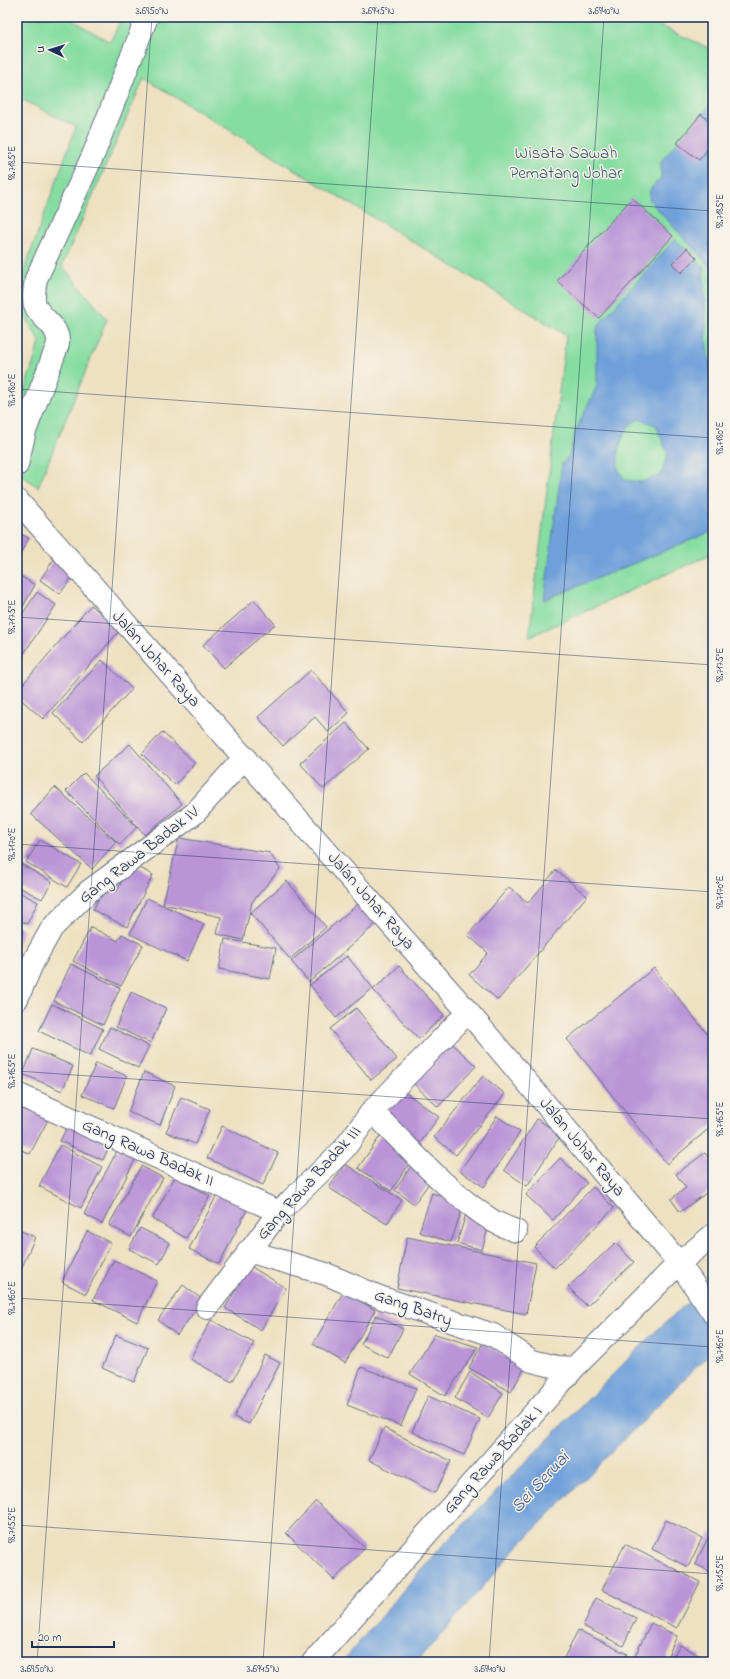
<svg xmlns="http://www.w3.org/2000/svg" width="730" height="1679" font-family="'Indie Flower',sans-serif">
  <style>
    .green { fill: #86dda1; stroke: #508680 }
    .water { fill: #6fa0da; stroke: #45689c; fill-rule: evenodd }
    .building { fill: #ba94d7 }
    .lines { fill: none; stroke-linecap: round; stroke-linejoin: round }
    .minor-casing { stroke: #656d81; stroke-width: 24 }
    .tertiary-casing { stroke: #656d81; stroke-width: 24 }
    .minor { stroke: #fff; stroke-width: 22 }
    .tertiary { stroke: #fff; stroke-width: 22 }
    .ticks { fill: none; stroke: #1b2f5e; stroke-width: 1; stroke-opacity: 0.45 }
    .labels { text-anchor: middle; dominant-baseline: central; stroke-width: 3; stroke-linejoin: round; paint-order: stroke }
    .park-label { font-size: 17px; fill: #365a6f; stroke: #f7f3e8 }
    .street-label { font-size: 17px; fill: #1b2f5e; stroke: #f7f3e8 }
    .water-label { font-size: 18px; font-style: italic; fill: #385789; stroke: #f7f3e8 }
    .neatline { fill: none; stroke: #1b2f5e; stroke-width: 1.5 }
    .ticks-label { font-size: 10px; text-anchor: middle; fill: #1b2f5e }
  </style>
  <rect width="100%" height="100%" fill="#f7f3e8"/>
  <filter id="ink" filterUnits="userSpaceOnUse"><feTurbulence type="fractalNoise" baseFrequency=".025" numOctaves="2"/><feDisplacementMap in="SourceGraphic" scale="8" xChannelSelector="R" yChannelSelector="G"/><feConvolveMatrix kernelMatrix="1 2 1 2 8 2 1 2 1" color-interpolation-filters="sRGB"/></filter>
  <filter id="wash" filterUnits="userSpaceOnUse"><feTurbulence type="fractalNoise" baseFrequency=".012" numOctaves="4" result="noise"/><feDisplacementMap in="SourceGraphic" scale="16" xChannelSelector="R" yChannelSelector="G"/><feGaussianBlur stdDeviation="0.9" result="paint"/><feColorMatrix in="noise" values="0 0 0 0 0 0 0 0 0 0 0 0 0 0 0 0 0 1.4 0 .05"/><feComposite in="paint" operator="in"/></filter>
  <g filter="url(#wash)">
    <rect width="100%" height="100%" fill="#eee1c1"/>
    <path class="green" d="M17,17H67L110,42L122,17H641L713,50V553L529,637L566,335L144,78L62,266L107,319L38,487L17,472V413L40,342L17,302V290L76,127L17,97Z"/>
    <path class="water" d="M713,102V268L712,269L650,201C647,189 653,186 661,178V161Z
      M675,239L703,266L707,350L713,374V531L544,600L562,464L569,456L576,430L597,386V328L601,322ZM639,419L656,425L668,454L661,475L641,482L625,480L618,469V451L624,434L632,423Z
      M713,1280V1350L518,1546L417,1662H342L436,1552L657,1330Z"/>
    <g id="blocks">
      <path class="building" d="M701,114L713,124V143L699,160L677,143Z
        M632,198L673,236L599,318L557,281Z
        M687,248L697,258L681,273L672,263Z
        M17,532L29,538L17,559Z
        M54,559L74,574L60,594L40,580Z
        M17,574L35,585L17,617Z
        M37,592L56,605L17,664V622Z
        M254,600L275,624L224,668L203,645Z
        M91,605L120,630L43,719L17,696V691Z
        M102,660L132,689L83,742L53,713Z
        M311,670L349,713L328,732L315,717L283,746L258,717Z
        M346,723L369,749L323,789L300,763Z
        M162,732L195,763L175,785L142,754Z
        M130,744L182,804L145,835L94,776Z
        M84,773L137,827L120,845L66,791Z
        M55,787L116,842L92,869L31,814Z
        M179,838L270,853L280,869L252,902L243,940L217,934L221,917L163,904Z
        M40,840L81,864L67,887L26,862Z
        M17,862L52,882L42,899L17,886Z
        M131,863L153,875L127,927L93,910L105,885L117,891Z
        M556,870L587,896L498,1000L469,975L488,953L468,935L509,887L528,903Z
        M287,881L326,927L290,959L250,913Z
        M17,891L38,902L27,924L17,919Z
        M147,898L204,924L187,961L130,934Z
        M359,903L377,923L309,982L291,961Z
        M17,926L24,930L17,945Z
        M91,927L118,941L122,934L143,945L121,986L73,961Z
        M225,939L276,948L270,979L219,969Z
        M347,956L373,988L336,1018L310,985Z
        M71,964L120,988L103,1025L54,1001Z
        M399,966L444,1015L419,1039L373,990Z
        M654,968L713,1041V1125L667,1164L567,1039Z
        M131,992L166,1008L151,1043L116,1027Z
        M52,1004L103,1029L90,1056L39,1031Z
        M356,1008L397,1059L371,1080L330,1029Z
        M110,1027L149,1046L138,1068L99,1049Z
        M447,1039L476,1066L438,1107L410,1080Z
        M33,1049L73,1066L62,1091L23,1074Z
        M96,1063L127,1076L114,1108L82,1095Z
        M144,1072L175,1086L160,1125L128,1112Z
        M483,1076L505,1094L456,1155L434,1137Z
        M401,1089L439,1117L420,1143L382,1116Z
        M17,1095L51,1114L30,1154L17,1148Z
        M181,1097L210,1109L195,1144L166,1132Z
        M497,1116L520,1132L484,1187L460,1171Z
        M537,1119L561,1135L527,1186L504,1170Z
        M69,1123L111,1142L103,1160L60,1141Z
        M222,1126L278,1153L263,1185L207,1158Z
        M383,1132L414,1157L391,1191L358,1168Z
        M60,1145L102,1167L81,1208L39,1186Z
        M119,1147L137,1156L102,1224L84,1214Z
        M705,1153L713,1164V1188L680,1212L671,1199L686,1188L676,1174Z
        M560,1158L587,1183L553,1220L526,1195Z
        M415,1160L435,1175L414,1204L395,1190Z
        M345,1164L402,1200L387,1224L329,1188Z
        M141,1166L163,1178L131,1237L109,1225Z
        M175,1177L210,1196L186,1238L152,1219Z
        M593,1187L614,1208L555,1268L534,1247Z
        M219,1191L249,1206L219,1264L189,1249Z
        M432,1193L464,1203L451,1242L419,1232Z
        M466,1214L490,1221L482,1250L457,1243Z
        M140,1228L170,1243L159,1264L129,1249Z
        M17,1229L35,1237L20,1272L17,1271Z
        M87,1231L111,1243L86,1294L62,1282Z
        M407,1237L536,1263L526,1314L397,1288Z
        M615,1243L634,1262L587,1306L568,1287Z
        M114,1260L157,1281L137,1322L93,1300Z
        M250,1266L286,1288L261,1330L225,1308Z
        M183,1285L203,1300L177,1335L158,1320Z
        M344,1291L375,1310L345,1363L313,1344Z
        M376,1315L403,1329L388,1358L361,1344Z
        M211,1320L254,1343L232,1382L190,1359Z
        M435,1334L478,1347L445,1396L410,1374Z
        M116,1335L148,1348L134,1382L102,1368Z
        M483,1343L525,1367L511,1392L469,1368Z
        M265,1355L280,1363L249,1424L234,1417Z
        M361,1367L416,1388L401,1426L347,1405Z
        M470,1372L503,1393L488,1418L455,1398Z
        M428,1396L480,1419L464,1455L412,1432Z
        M384,1428L451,1461L435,1493L369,1460Z
        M316,1501L365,1548L334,1580L286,1533Z
        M666,1520L702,1538L688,1567L652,1549Z
        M711,1532L713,1533V1573L695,1564Z
        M625,1544L700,1582L677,1628L602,1590Z
        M596,1598L636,1618L623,1646L583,1626Z
        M651,1623L677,1636L665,1662H632Z
        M578,1630L627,1654L623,1662H562Z
        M680,1645L701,1656L698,1662H671Z"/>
    </g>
  </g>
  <g filter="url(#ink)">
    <use href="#blocks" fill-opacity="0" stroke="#656d81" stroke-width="1"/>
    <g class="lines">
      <g class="minor-casing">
        <path id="minor" d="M17,465L25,431L58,344C59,325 43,321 36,307C32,300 35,287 36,279L94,153L147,17
          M17,999L32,964L52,928L89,891L195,813L245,757
          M17,1094L279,1212
          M372,1111C410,1149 447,1192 493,1221C500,1225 508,1228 516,1231
          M248,1251L326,1274L382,1298L493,1335L532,1361L557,1367L574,1368
          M207,1308L279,1212L344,1149L372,1111L468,1012
          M313,1662L574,1368L679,1263L713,1235"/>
      </g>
      <g class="tertiary-casing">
        <path id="tertiary" d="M17,500L468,1012L679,1263L713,1313"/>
      </g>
      <use href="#minor" class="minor"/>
      <use href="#tertiary" class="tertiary"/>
    </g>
  </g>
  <path class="ticks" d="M17,162L713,211M17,389L713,438M17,617L713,665M17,844L713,892M17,1071L713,1119M17,1298L713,1347M17,1525L713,1574M37,1662L152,17M263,1662L378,17M489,1662L604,17"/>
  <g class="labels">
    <g class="park-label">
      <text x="566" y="153">Wisata Sawah<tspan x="566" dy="20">Pematang Johar</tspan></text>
    </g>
    <g class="street-label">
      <text transform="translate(156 659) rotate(48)">Jalan Johar Raya</text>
      <text transform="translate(139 855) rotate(-38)">Gang Rawa Badak IV</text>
      <text transform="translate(371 901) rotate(49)">Jalan Johar Raya</text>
      <text transform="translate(582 1147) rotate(50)">Jalan Johar Raya</text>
      <text transform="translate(148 1153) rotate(24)">Gang Rawa Badak II</text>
      <text transform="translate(309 1183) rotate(-48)">Gang Rawa Badak III</text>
      <text transform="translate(413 1308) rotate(19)">Gang Batry</text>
      <text transform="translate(493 1460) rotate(-48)">Gang Rawa Badak I</text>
    </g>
    <g class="water-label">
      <text transform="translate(541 1483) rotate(-47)">Sei Seruai</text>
    </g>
  </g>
  <rect width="730" height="1679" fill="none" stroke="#f7f3e8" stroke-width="44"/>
  <g transform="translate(50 50) rotate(274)" stroke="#f7f3e8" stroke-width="3" paint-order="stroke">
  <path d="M0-3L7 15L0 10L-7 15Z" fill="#1b2f5e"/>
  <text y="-6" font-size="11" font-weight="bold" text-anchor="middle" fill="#1b2f5e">U</text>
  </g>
  <path d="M32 1641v6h82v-6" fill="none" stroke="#1b2f5e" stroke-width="2"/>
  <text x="38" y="1641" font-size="12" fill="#1b2f5e" stroke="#f7f3e8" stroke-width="3" paint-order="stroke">20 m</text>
  <rect x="22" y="22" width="686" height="1635" class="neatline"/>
  <g class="ticks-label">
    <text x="152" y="14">3.6950°N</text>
    <text x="378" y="14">3.6945°N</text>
    <text x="604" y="14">3.6940°N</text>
    <text transform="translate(11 163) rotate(-90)" y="4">98.7185°E</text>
    <text transform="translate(719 211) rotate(-90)" y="4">98.7185°E</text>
    <text transform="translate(11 390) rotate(-90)" y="4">98.7180°E</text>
    <text transform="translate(719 438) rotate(-90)" y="4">98.7180°E</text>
    <text transform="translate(11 617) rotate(-90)" y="4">98.7175°E</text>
    <text transform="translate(719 665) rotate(-90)" y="4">98.7175°E</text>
    <text transform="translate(11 844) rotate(-90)" y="4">98.7170°E</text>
    <text transform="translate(719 892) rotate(-90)" y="4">98.7170°E</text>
    <text transform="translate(11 1071) rotate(-90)" y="4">98.7165°E</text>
    <text transform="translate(719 1119) rotate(-90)" y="4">98.7165°E</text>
    <text transform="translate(11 1298) rotate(-90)" y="4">98.7160°E</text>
    <text transform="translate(719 1346) rotate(-90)" y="4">98.7160°E</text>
    <text transform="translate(11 1525) rotate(-90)" y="4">98.7155°E</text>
    <text transform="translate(719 1573) rotate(-90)" y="4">98.7155°E</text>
    <text x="37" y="1672">3.6950°N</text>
    <text x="263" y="1672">3.6945°N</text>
    <text x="490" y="1672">3.6940°N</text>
  </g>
</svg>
